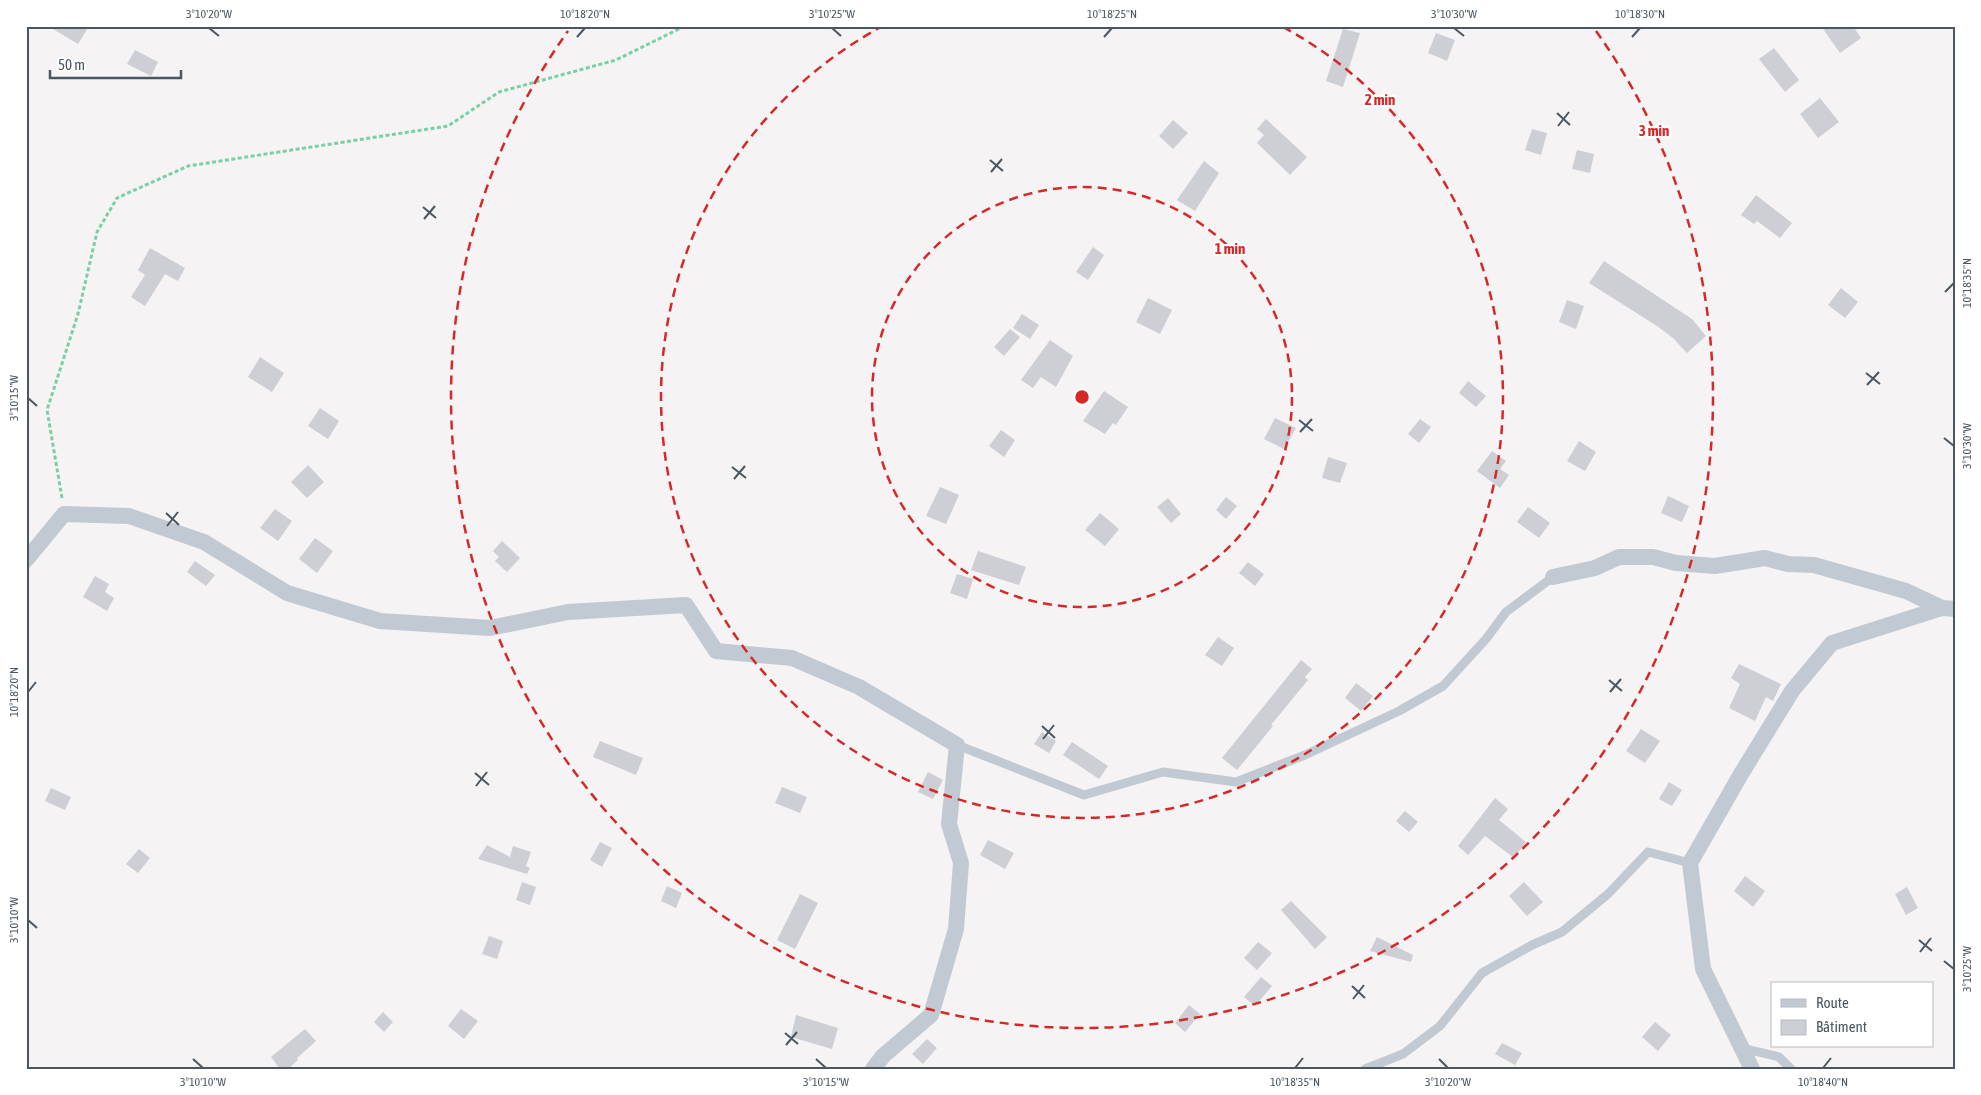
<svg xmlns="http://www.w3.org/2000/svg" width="1981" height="1095" font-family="'Asap Condensed',sans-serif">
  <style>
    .building { fill: #cdcfd5 }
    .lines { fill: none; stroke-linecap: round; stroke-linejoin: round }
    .path { stroke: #7ad0a6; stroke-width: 3; stroke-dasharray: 4 2.5; stroke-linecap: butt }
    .service { stroke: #c1cad2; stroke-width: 9 }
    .minor { stroke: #c1cad2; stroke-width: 16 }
    .ticks { fill: none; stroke: #4a5661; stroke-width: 2 }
    .ring { fill: none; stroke: #d62828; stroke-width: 2.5; stroke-dasharray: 9 6 }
    .centre { fill: #d62828; stroke: #fff; stroke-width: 2.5 }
    .ring-label { font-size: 15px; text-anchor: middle; font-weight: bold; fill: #d62828; stroke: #fff; stroke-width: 4.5; stroke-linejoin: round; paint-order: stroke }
    .neatline { fill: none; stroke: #4a5661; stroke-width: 2 }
    .ticks-label { font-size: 12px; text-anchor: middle; fill: #4a5661 }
  </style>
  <rect width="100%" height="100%" fill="#f5f3f3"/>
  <path class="building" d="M48,26H89L78,44Z
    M1821,26H1853L1861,38L1840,53Z
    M1343,29L1360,33L1343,87L1326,81Z
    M1436,33L1455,40L1447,61L1428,53Z
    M1774,48L1799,80L1785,92L1759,59Z
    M135,50L158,62L151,76L127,64Z
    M1820,98L1839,122L1818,138L1800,114Z
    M1266,119L1307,157L1290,175L1257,143L1264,135L1257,129Z
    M1173,120L1188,133L1173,149L1159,136Z
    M1532,129L1547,133L1541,155L1525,150Z
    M1577,150L1594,154L1590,173L1572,169Z
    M1204,161L1219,173L1195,211L1177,200Z
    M1756,195L1792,223L1780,238L1757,221L1754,224L1741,215Z
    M1093,247L1104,255L1088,280L1076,272Z
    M150,248L185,268L178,281L165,274L145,306L131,297L145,275L138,270Z
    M1604,261L1692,319L1706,336L1687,353L1673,338L1657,326L1589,283Z
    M1841,288L1858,302L1845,318L1828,305Z
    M1148,298L1172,310L1160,334L1136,322Z
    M1567,300L1584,306L1576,329L1559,322Z
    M1022,314L1039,325L1030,339L1013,328Z
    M1010,329L1020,337L1004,356L994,347Z
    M1050,340L1073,356L1056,387L1041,377L1033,388L1021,380Z
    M260,357L284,373L272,392L248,377Z
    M1468,381L1486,396L1476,407L1459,393Z
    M1104,391L1128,407L1116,425L1113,423L1105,434L1083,421Z
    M320,408L339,421L328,439L308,426Z
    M1275,418L1296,428L1284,449L1264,439Z
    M1420,419L1431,427L1419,443L1408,434Z
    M1001,430L1015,440L1004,457L989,446Z
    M1579,441L1596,452L1585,471L1567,461Z
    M1492,451L1506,461L1500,469L1509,475L1500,488L1477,471Z
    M1328,457L1347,463L1340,483L1322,478Z
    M308,465L324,482L307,498L291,482Z
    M940,487L959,495L946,524L926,516Z
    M1668,496L1689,506L1682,522L1661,513Z
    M1226,497L1237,506L1226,519L1216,510Z
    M1168,498L1181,514L1171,523L1157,507Z
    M1528,507L1550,523L1539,538L1517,522Z
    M275,509L292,521L278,541L260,528Z
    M1100,513L1119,529L1105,546L1085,530Z
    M315,538L333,551L317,573L299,559Z
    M502,541L520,558L507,572L495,561L499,557L493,551Z
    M978,551L1026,567L1019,585L971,570Z
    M195,561L215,575L206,586L187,572Z
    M1248,562L1264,574L1255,586L1239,573Z
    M957,574L973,579L967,599L950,593Z
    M95,576L109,584L105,592L114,598L107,611L83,597Z
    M1218,637L1234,648L1222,666L1205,655Z
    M1301,660L1312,669L1305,677L1308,680L1271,725L1273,726L1237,770L1222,758Z
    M1739,664L1781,684L1773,701L1766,697L1755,721L1729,708L1740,684L1731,678Z
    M1356,683L1373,696L1361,711L1345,698Z
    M1641,729L1660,741L1645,763L1626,751Z
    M1042,732L1056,741L1049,753L1034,744Z
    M600,741L643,758L636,775L593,757Z
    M1072,742L1108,766L1099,779L1063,755Z
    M928,772L943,780L933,799L918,792Z
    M1669,782L1682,790L1672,806L1659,799Z
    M782,787L807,797L800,813L775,803Z
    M51,788L71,797L65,810L45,801Z
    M1495,798L1508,809L1499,820L1526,842L1514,858L1485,836L1468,855L1458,846Z
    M1405,811L1418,822L1409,832L1396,821Z
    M988,840L1014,853L1005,869L980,855Z
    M600,842L612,848L602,867L590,860Z
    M487,845L510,857L513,846L531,852L526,866L530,868L527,874L478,859Z
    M139,849L150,858L138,873L126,864Z
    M1745,876L1765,891L1753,907L1734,891Z
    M522,882L536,887L530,905L516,900Z
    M1524,882L1543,902L1527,916L1509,896Z
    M667,886L682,893L676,908L661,901Z
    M1907,887L1918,908L1906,915L1895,894Z
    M800,894L818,903L795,949L777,940Z
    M1291,901L1327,937L1315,949L1281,910Z
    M489,936L503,941L497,959L482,954Z
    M1377,937L1413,955L1411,962L1370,951Z
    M1258,942L1272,953L1257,970L1244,958Z
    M1261,977L1272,986L1255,1006L1244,997Z
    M1189,1005L1200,1014L1185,1032L1175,1023Z
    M461,1009L478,1021L464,1039L448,1026Z
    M383,1012L393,1022L384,1032L374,1022Z
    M796,1015L838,1028L832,1049L791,1037Z
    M1655,1022L1671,1035L1658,1051L1642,1037Z
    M305,1029L316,1041L297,1058L298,1060L288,1069H280L271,1057Z
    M927,1039L937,1048L923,1064L912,1054Z
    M1502,1043L1522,1053L1515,1065L1495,1054Z"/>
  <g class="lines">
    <path class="path" d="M62,498L47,410L78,314L97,232L117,198L188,166L448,126L499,92L616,60L685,26"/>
    <path class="service" d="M957,745L1084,795L1163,772L1236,782L1305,755L1399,711L1443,686L1486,639L1506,612L1553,577
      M1742,1048L1779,1057L1791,1069
      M1365,1069L1403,1054L1440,1026L1482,973L1532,945L1562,932L1608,894L1648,852L1690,863"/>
    <path class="minor" d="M26,560L64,514L129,516L204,542L287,593L380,621L490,628L568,612L686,605L716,651L792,658L859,687L957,745L949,824L961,863L956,929L931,1015L883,1056L873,1069
      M1553,577L1595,568L1619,557H1653L1676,563L1715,566L1765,558L1788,564L1814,565L1906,591L1942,608
      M1752,1069L1703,969L1690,863L1741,774L1792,691L1832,643L1942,608L1955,609"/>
  </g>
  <path class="ticks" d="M209,28L219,36M832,28L841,36M1454,28L1464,36M577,37L585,28M1104,37L1112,28M1632,37L1640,28M1557,113L1570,125M1558,126L1569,112M990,160L1003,171M991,172L1002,159M423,207L436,218M424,219L435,206M1945,292L1954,283M1866,373L1880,384M1867,385L1879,372M28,398L37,406M1299,420L1313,431M1300,432L1312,419M1944,438L1954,446M732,467L746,478M734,479L745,466M166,513L179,525M167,526L178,512M1609,680L1622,691M28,692L36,682M1610,692L1621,679M1042,726L1055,738M1043,739L1054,725M475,773L489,785M476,786L487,772M28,920L37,928M1919,940L1932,951M1920,952L1931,938M1944,961L1954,969M1352,986L1365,998M1353,999L1364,985M785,1033L798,1044M786,1045L797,1032M193,1059L203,1068M816,1059L826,1068M1439,1059L1448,1068M1295,1068L1303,1058M1823,1068L1831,1058"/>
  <g class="ring">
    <circle cx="1082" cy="397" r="210"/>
    <path d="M1283 27A421 421 0 1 1 881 27"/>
    <path d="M1596 31A631 631 0 1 1 568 31"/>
  </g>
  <circle cx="1082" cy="397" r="8" class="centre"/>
  <g class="ring-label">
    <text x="1380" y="105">2 min</text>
    <text x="1654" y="136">3 min</text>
    <text x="1230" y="254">1 min</text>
  </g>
  <rect width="1981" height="1095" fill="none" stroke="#ffffff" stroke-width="55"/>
  <rect x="1771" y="982" width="162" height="65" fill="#ffffff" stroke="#b7bbc0"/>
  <rect x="1781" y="999" width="25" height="8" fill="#c1cad2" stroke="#b7bbc0"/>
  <text x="1816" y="1008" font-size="15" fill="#4a5661">Route</text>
  <rect x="1781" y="1020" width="25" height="15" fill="#cdcfd5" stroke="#b7bbc0"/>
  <text x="1816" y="1032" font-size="15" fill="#4a5661">Bâtiment</text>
  <path d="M50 70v8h131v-8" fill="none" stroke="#4a5661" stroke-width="2.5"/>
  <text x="58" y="70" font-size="15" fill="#4a5661" stroke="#ffffff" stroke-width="4" paint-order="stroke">50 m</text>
  <rect x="28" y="28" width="1926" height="1040" class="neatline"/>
  <g class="ticks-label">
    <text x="209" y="18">3°10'20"W</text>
    <text x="585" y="18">10°18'20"N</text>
    <text x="832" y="18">3°10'25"W</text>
    <text x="1112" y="18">10°18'25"N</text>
    <text x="1454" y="18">3°10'30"W</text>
    <text x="1640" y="18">10°18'30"N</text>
    <text transform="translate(1967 283) rotate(-90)" y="4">10°18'35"N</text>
    <text transform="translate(14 398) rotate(-90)" y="4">3°10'15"W</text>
    <text transform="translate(1967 446) rotate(-90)" y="4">3°10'30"W</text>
    <text transform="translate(14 692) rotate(-90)" y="4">10°18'20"N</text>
    <text transform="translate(14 920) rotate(-90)" y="4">3°10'10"W</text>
    <text transform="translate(1967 969) rotate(-90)" y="4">3°10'25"W</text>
    <text x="203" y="1086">3°10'10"W</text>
    <text x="826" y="1086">3°10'15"W</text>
    <text x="1295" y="1086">10°18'35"N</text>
    <text x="1448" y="1086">3°10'20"W</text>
    <text x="1823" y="1086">10°18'40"N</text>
  </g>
</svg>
